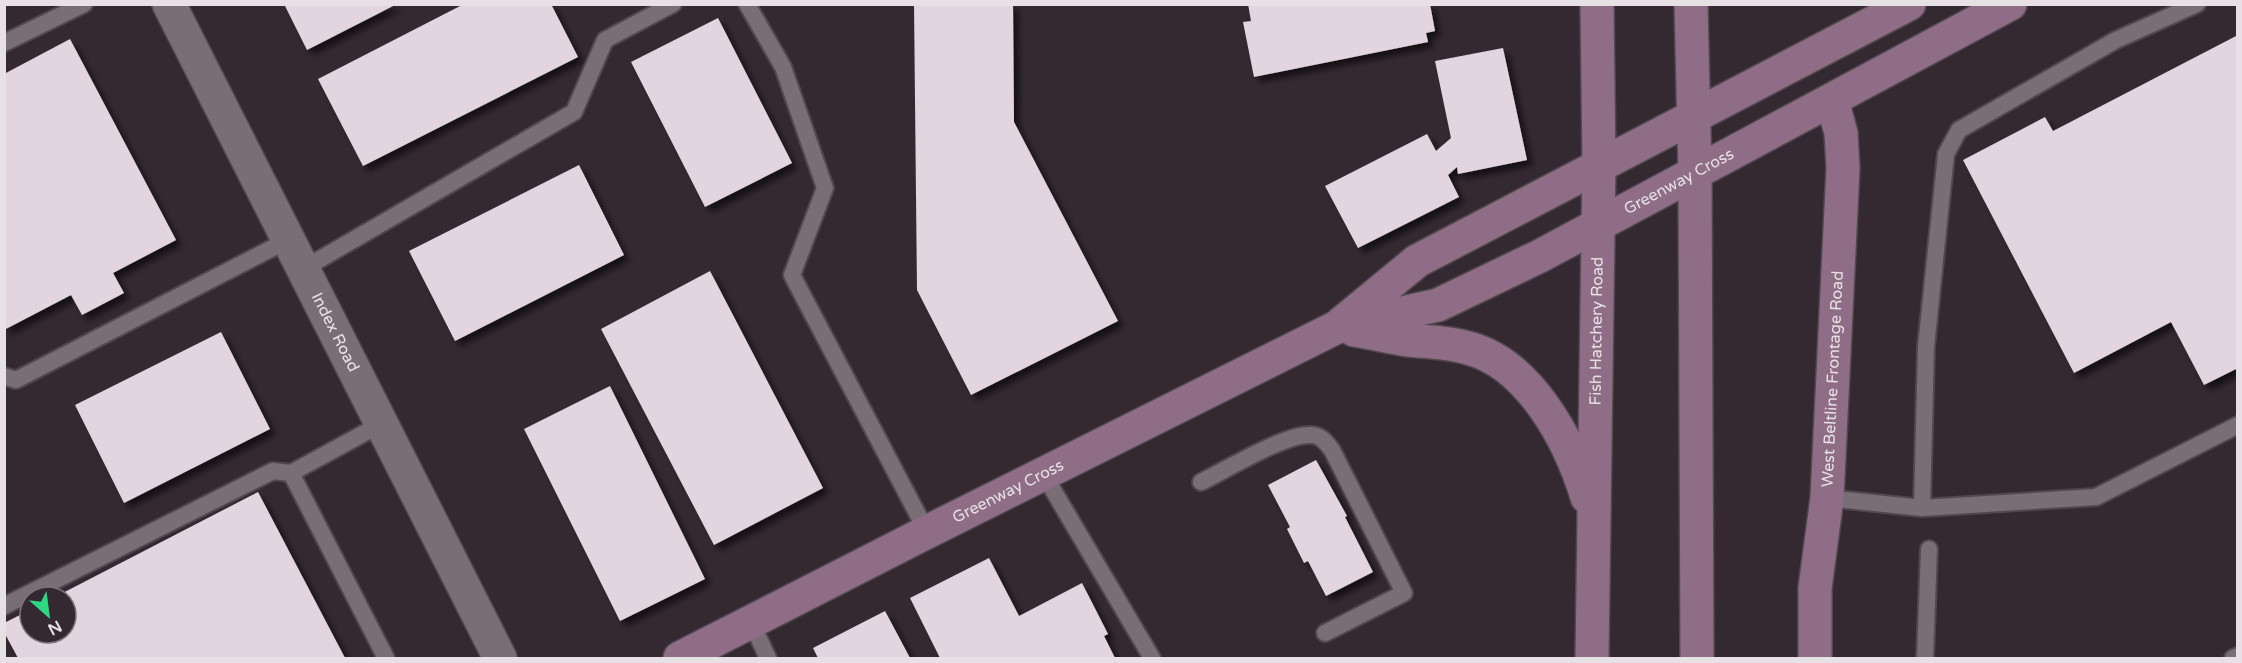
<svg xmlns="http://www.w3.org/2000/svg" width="2242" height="663" font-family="'Varela Round',sans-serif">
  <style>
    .building { fill: #e3d5df; filter: url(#shadow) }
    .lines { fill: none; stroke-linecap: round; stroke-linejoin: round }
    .lane-casing { stroke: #50484e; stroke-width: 20 }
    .street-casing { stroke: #50484e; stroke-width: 36 }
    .secondary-casing { stroke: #50484e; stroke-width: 36 }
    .lane { stroke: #796d76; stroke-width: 16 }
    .street { stroke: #796d76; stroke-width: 33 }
    .secondary { stroke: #8f6d87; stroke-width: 33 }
    .labels { text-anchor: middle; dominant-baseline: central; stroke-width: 6; stroke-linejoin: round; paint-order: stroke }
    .street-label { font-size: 16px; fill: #e7e0e5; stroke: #342931 }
  </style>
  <defs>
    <filter id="shadow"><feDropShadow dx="5.5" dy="5.5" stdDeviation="3" flood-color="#0009"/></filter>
  </defs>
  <rect width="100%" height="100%" fill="#342931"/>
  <path class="building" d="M284,4H397L307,50Z
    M464,4H551L578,57L363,166L318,79Z
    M914,4H1013L1014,122L1118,321L971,395L917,290Z
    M1248,4H1430L1435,31L1426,33L1428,42L1254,77L1243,22L1251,21Z
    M718,18L792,163L705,207L631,62Z
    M2238,35V368L2204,385L2171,322L2074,373L1963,160L2045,117L2053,131Z
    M70,39L176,240L113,273L124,293L82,315L71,295L4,330V74Z
    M1503,48L1527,160L1458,174L1457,167L1448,175L1459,197L1358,248L1325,186L1427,134L1436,151L1451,138L1435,61Z
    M579,165L624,255L455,341L409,251Z
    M710,271L823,488L714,545L601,329Z
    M221,332L270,429L124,503L75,405Z
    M610,386L705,579L620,621L524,429Z
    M1316,460L1347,516L1345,517L1373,572L1326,596L1308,561L1304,563L1287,529L1290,527L1268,485Z
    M258,492L345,658H18L4,632V623L30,610V633H66V597H55Z
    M989,558L1019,616L1082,583L1108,634L1104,636L1115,658H940L910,598Z
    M885,611L910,658H818L813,648Z"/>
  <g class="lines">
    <g class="lane-casing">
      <path id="lane" d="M747,4L783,67L825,188L792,275L927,532
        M4,43L84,4
        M303,269L574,112L605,40L673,4
        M4,376L16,380L288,240
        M381,424L291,473L386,658
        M1043,473L1152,658
        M1201,482C1226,470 1283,435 1309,435C1320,434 1326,442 1332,450L1404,593L1325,633
        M1827,498L1922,508L2096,497L2238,425
        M1922,508L1926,347L1946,154L1959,130L2116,40L2197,4
        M4,606L273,471L291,473
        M751,622L768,658
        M1925,658L1929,549
        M2233,658L2238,656"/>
    </g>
    <g class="street-casing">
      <g id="street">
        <path id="s1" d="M169,4L500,658"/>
      </g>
    </g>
    <g class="secondary-casing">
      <g id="secondary">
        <path d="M1691,4L1695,174L1697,658"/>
        <path id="s2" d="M1342,326L1438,305L1540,256L2010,4"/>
        <path d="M1354,330C1372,333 1390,337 1408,340C1428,342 1448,342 1468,348C1530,364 1570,441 1587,497"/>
        <path id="s3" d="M680,658L927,532L1337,327L1417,261L1909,4"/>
        <path id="s4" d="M1592,658L1599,164L1597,4"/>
        <path id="s5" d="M1815,658V588L1827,498L1843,168L1841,133L1832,100"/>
      </g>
    </g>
    <use href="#lane" class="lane"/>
    <use href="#street" class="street"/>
    <use href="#secondary" class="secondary"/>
  </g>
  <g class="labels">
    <g class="street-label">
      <text stroke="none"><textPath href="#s2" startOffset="369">Greenway Cross</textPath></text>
      <text stroke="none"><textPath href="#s1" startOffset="368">Index Road</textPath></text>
      <text stroke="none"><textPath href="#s4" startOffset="327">Fish Hatchery Road</textPath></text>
      <text stroke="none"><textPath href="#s5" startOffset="280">West Beltline Frontage Road</textPath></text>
      <text stroke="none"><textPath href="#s3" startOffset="368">Greenway Cross</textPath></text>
    </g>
  </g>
  <rect width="2242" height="663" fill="none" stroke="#e7e0e5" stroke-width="12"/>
  <g transform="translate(48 615) rotate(152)"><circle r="28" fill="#342931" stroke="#7c7279" stroke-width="1.5"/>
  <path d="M0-4.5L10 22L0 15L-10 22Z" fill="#2ed883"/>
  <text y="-9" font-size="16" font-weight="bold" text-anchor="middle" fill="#e7e0e5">N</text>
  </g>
</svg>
